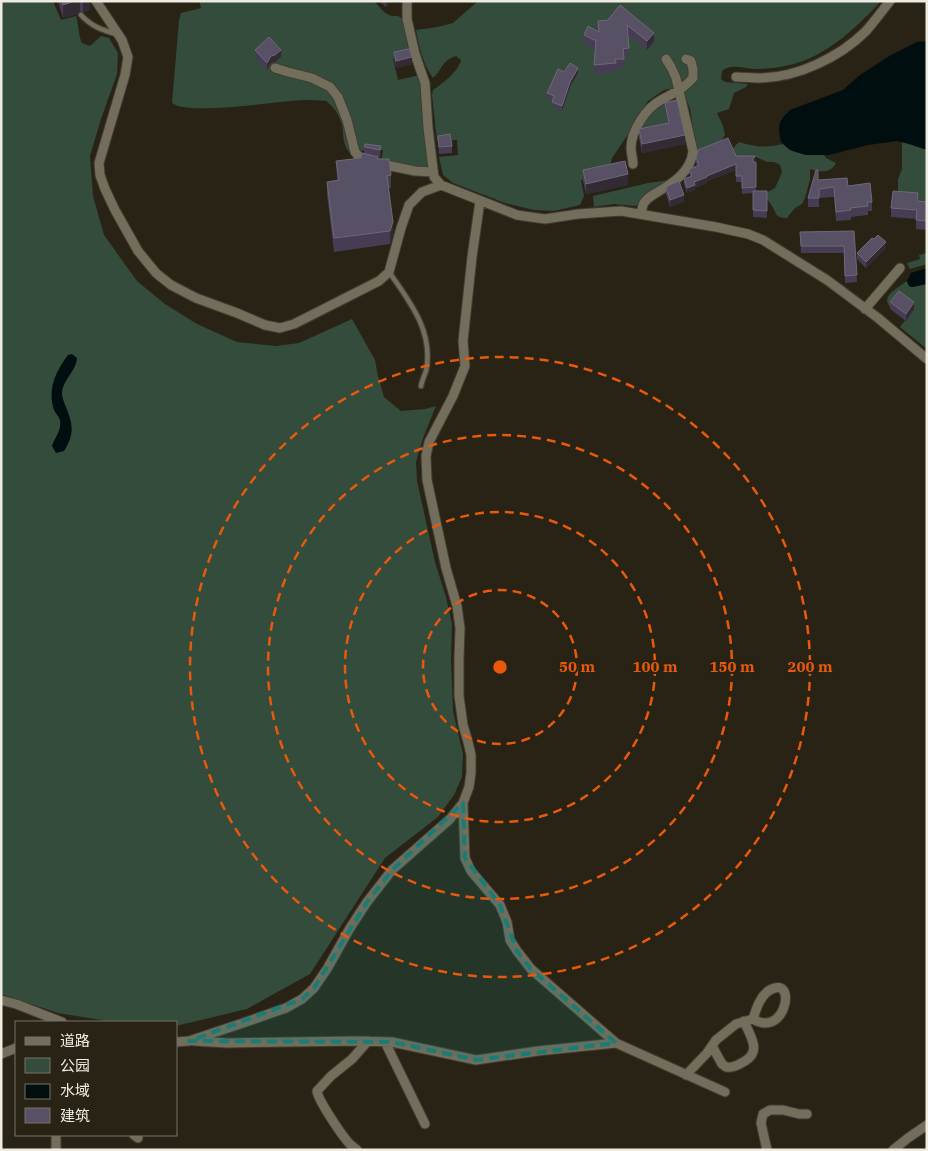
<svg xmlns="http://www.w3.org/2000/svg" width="928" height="1151" font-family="'IBM Plex Serif','Noto Sans SC',serif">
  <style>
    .green { fill: #334c3b }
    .water { fill: #000e10 }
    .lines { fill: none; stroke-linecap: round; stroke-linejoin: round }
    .lane-casing { stroke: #423d33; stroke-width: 7 }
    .street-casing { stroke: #423d33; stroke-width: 11 }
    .lane { stroke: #736d5c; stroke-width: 4.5 }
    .street { stroke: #736d5c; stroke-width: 9 }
    .wall { fill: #463d55 }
    .shaded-wall { fill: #322b35 }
    .building { fill: #585064; stroke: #6f6877 }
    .marked { fill: #1a7c74; fill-opacity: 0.2; stroke: #1a7c74; stroke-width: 4; stroke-dasharray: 10 6; stroke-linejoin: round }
    .ring { fill: none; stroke: #e8590c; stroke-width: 2.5; stroke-dasharray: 9 6 }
    .centre { fill: #e8590c; stroke: #282315; stroke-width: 2.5 }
    .ring-label { font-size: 15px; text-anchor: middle; font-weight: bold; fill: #e8590c; stroke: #282315; stroke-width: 4; stroke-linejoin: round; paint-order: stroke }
  </style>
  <rect width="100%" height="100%" fill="#282315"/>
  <path class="green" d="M1,1H53L61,20L76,16C79,25 78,34 82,43L90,46L101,36L109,38L118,53L117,74L101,119L90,156L93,196L104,235L137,281L165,304L197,324L237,342L276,346L299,343L352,319L375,360L378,376L384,397L401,411L425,409L436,406L423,438L416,462L417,481L435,562L446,597L452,624L451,658L453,711L463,754L462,777L454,795L438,817L385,858L310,974L247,1009L176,1026V1022H113L58,1013L1,994Z
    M199,1H374C379,6 385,15 392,16C396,16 397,15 400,17C407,22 409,46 411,54L393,59L398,80L420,75L430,167L426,169L381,162L383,150H366L350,153C342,144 344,136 342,125C339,115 334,107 326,101C318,100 311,100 303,100C278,101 188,116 172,103L179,20L181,13L201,8Z
    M478,1H881C858,26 830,53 797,63C784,67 769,69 755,69C744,69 731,63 722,71L721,79L725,82L748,84L746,87L734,93L729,109L717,113L723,126L725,135C718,148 711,150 697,154L690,109L684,93L674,88L664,90L648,101L631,130L612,158L608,174L581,180L584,196L580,205L554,211L534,210L505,203L453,183L443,175L439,157L458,155L457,140L437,141L432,95L433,90C442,84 459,71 461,60L456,56C441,61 443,69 433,78C423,64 419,47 416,30L437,27L453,23Z
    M675,100H677L680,108L669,132L639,138C637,120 659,103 675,100Z
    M739,142C756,147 766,148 783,144C796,156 808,155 824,155L826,158L836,163C830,174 820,172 810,169V180L805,198L802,204L795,208L787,218C775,218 777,214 772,206C770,202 767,199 763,197L764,194L775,188L782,172L780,165L774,162H767L756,157L743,158L734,156L731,151L735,146Z
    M902,142L927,150V204L898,193V179L902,169Z
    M670,180L639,205L635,206L614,204L594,207L593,196L648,183Z
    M927,253V264L910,269L907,263L920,259L919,255Z
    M907,281L909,286L912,287L927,284V349L900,327L914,309L891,308C879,296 898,288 907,281Z"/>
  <path class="water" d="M927,41V150L910,144L897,141L868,145L829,155H806L790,150L781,142L779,131L780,122L784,116L790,110L843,90L860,75L891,55L917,42Z
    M927,268V284L912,287L909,286L907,281L911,273Z
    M72,354L77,358C76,372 62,380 62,394C62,397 64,402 65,405C73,424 75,433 64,451L56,453L52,446C55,437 62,430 60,420C59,416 55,413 54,410C47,389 56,371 68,355Z"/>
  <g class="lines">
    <g class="lane-casing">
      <path id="lane" d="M81,15C91,26 102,30 116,34
        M389,272C410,302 434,332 426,371C424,376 422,381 421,386"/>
    </g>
    <g class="street-casing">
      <path id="street" d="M96,1L122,40L128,57L125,75L99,163L100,175L105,189L115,210L138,251L156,273L171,285L196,298L237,313L265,325L280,328L294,324L379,281L389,272L401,228L409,205L422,192L441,185
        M407,1V19L415,54L425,83L428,128L434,177L441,185L517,215L545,219L578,214L621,211L716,227L748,234L763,240L827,280L878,318L927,359
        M275,68L288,72L312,78L330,87L338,97L347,120L355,152L362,160L415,171L433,172
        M736,77C744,77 752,78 759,78C797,78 840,57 866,31C874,22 882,11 890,1
        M633,164C633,159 631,153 631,148C631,131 646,108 661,100C675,92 681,91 693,78V69L691,61L686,59
        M641,214C642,211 642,206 644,203C647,198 651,196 656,193C673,183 691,172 693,151L676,78L671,67L666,59
        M865,309L900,268
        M463,803L465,858L471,871L500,905L507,922L510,940L517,951L531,969L616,1043L725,1092
        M1,1000L16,1004L62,1022
        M194,1041L227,1043L359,1041L392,1042L476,1060L538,1051L616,1043
        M176,1042L189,1041L240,1024L286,1008L302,999L314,988L327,969L350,928L367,902L392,870L450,819L463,803L469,787L471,773V755L468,742L463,725L459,696V658L460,628L457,606L446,568L427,480L426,456L429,442L453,396L465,366L463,341L472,257L480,201
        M385,1042L425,1124
        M712,1046L722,1064L726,1067C733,1068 738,1065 745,1061C762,1051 750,1036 744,1021
        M1,1054L16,1048
        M686,1075L707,1053L716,1040L736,1024L753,1019C784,1038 796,982 775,988C769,989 763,995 760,1001C757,1006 755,1013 753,1019
        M56,1135V1150
        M134,1135L138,1138
        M357,1150C354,1147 350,1145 348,1142C341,1134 318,1100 317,1091L331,1076L352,1059L368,1041
        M767,1150L761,1123L763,1114L770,1110H783L799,1114H807
        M893,1150L908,1138L927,1125"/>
    </g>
    <use href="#lane" class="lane"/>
    <use href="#street" class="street"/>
  </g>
  <path class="wall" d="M58,1H90V10L83,12L80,11L77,14L63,18Z
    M379,1H390L386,7Z
    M620,5L654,41L647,50L628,34L629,57H624V67L616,68V71L594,74L595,48L594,49L584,43V35L598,32V21L608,20Z
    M255,50L281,57L275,62L271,63L267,70L255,57Z
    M394,52L412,64L396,68L394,59Z
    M564,72L578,73L570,87L562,111L552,107V100L547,98V93Z
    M665,103L685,144L642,153L639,138V129L668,123L665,112Z
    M438,136L452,146V153L439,154Z
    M364,146H381L380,157H378V159L391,175V188H388L393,235L390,244L334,252L327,195V182L337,180L336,161L361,158L365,154L364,153Z
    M755,156L756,191H767V218L753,217V193L742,194V182H736V170L707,181V183L695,188V190L687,193L684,184V179L690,177L689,170L697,166L696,163V158Z
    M583,170L628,185L586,194L583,181Z
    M818,180L848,186L872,202V211H868V215L851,217V220L836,221L834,197L819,198V207H808V198Z
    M666,187L684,202L670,207L666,194Z
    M918,201L927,202L926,230L916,229V219L891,217V208Z
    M854,231L857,282L845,283L844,253H801L800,232Z
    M886,248L866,268L857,259V253Z
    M890,302L914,309L906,321L890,309Z"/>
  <path class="shaded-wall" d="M75,1H80V11L77,14L63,18V5Z
    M83,1H90V10L83,12Z
    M386,1H390L386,7Z
    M654,33V41L647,50V41Z
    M281,50V57L275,62L271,63L267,70V63L271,56Z
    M412,57V64L396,68V61Z
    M578,68V73L570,87L562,111V106L570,82Z
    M685,135V144L642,153V144Z
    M755,157V162L753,163V158Z
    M736,164V170L707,181V183L695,188V190L687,193V188L694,182L707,176Z
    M628,174V185L586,194V184Z
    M684,195V202L670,207V200Z
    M393,222V235L390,244V231Z
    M886,242V248L866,268V262Z
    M914,302V309L906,321V314Z"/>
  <path class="building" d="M62,1H75L63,5Z
    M620,5L654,33L647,41L627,25L629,48L623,49L624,59H615L616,63L594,65L596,40H594L584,35L588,26L599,32L598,21L608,20Z
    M269,37L281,50L275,55L271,56L267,63L255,50Z
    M409,49L412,57L396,61L394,52Z
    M570,63L578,68L570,82L562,106L552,102L554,96L547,93L558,69L564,72Z
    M677,100L685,135L642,144L639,129L669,123L665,103Z
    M450,134L452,146L439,147L438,136Z
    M728,138L736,156H755V157L753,158V162H756V187L742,188V176H736V164L707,176V177L694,182V181L695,185L687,188L684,179L692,176L689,170L690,169L699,165L696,158L698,150Z
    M365,144L381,146L380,150L365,147L364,146Z
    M362,153L378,157L377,159H389L391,175L387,176L393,222L390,231L334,238L327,182L339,180L336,161L361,158Z
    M625,161L628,174L586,184L583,170Z
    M816,170H818V180L847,178L848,186L870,183L872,202H867L868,206L850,208L851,210L836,212L834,187L819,189V198H808Z
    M679,181L684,195L670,200L666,187Z
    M753,191H767V211L753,210Z
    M893,191L918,193L917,201L927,202L926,221L916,220L917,210L891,208Z
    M854,231L857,275L845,276L844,246H801L800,232Z
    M878,235L886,242L866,262L857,253L872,238L874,239Z
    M899,291L914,302L906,314L890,302Z"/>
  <path class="marked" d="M463,803L465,858L500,905L517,951L531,969L616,1043L476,1060L392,1042L189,1041L302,999L314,988L367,902L392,870Z"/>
  <g class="ring">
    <circle cx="500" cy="667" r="77"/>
    <circle cx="500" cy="667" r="155"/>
    <circle cx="500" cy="667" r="232"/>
    <circle cx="500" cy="667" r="310"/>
  </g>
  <circle cx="500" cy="667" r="8" class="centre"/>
  <g class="ring-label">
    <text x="577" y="672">50 m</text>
    <text x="655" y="672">100 m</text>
    <text x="732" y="672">150 m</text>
    <text x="810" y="672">200 m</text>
  </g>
  <rect width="928" height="1151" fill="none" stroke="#eeebe1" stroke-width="5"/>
  <rect x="15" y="1021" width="162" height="115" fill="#282315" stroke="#777367"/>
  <rect x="25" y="1037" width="25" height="8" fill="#736d5c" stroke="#777367"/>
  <text x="60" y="1046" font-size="15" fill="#eeebe1">道路</text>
  <rect x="25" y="1058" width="25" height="15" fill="#334c3b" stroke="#777367"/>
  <text x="60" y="1071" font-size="15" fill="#eeebe1">公园</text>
  <rect x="25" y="1084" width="25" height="15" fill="#000e10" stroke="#777367"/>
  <text x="60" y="1096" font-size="15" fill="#eeebe1">水域</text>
  <rect x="25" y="1108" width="25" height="15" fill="#585064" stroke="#777367"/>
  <text x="60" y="1121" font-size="15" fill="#eeebe1">建筑</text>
</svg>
